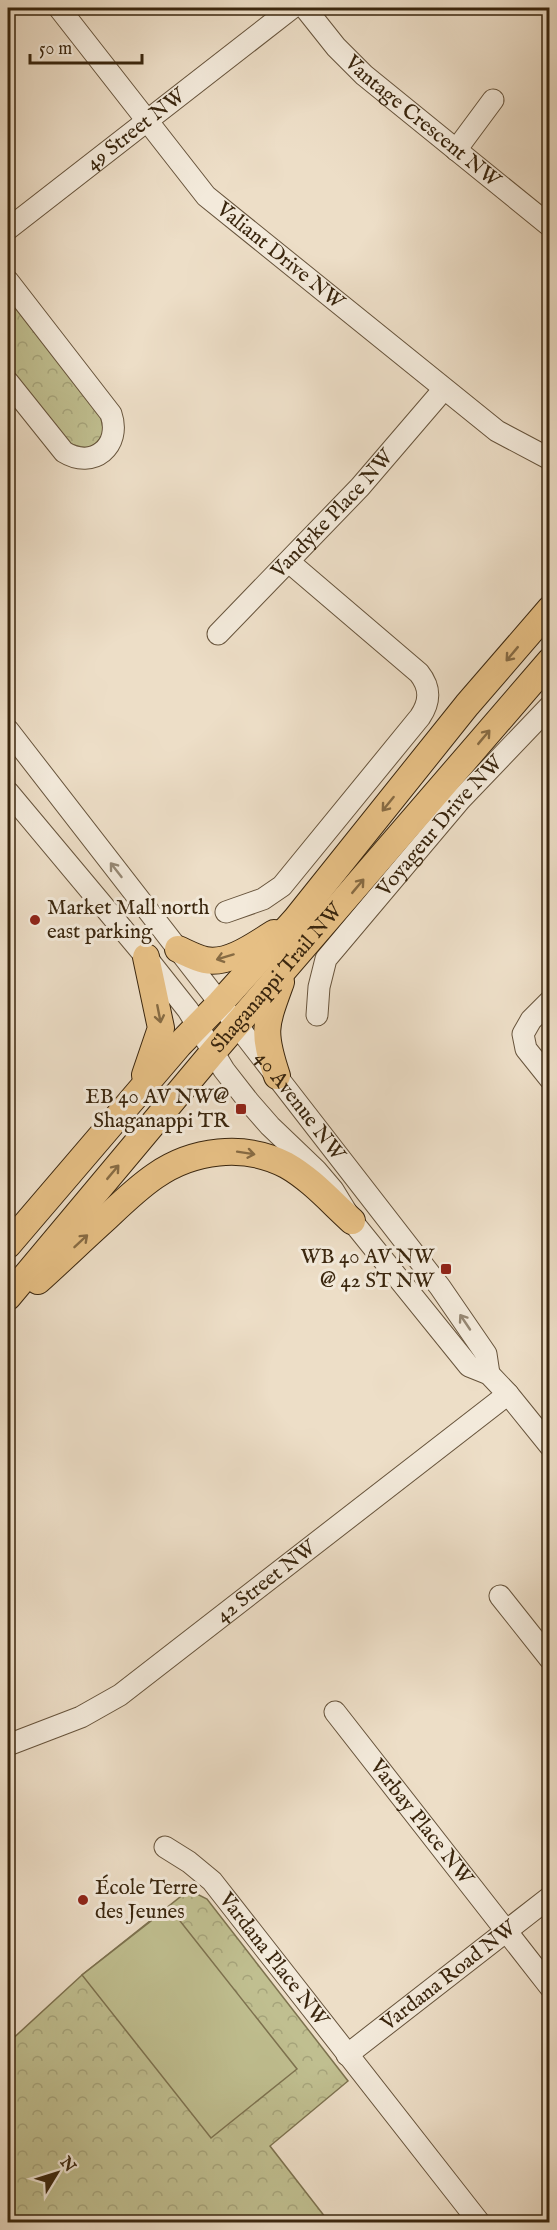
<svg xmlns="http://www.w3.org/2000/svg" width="557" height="2230" font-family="'IM FELL English',serif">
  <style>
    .park { fill: url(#park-crowns); stroke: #7d724f; stroke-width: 1.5 }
    .pitch { fill: #c0bf90; stroke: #7d724f; stroke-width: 1.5 }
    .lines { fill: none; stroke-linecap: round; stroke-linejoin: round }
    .minor-casing { stroke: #67543c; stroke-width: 23 }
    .major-casing { stroke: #3a260e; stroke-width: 28 }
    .minor { stroke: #f3eadb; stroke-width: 21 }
    .major { stroke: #e6bf84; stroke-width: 26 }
    .oneway { stroke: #876b43 }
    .oneway2 { stroke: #968874 }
    .poi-dot { fill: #8f2418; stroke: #f3eadb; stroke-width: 2 }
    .labels { text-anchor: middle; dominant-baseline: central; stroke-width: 6; stroke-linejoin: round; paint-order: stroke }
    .street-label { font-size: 21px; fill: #3a260e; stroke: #f3eadb }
    .poi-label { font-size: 21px; fill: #3a260e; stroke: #f3eadb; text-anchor: start }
  </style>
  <defs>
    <pattern id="park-crowns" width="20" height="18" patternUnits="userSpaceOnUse" patternTransform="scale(1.5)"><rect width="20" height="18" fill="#c0bf90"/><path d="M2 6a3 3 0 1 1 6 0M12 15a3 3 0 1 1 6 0" fill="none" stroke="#a6a47b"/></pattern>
  </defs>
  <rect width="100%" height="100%" fill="#eddec7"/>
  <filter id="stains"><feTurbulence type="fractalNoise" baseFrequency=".00333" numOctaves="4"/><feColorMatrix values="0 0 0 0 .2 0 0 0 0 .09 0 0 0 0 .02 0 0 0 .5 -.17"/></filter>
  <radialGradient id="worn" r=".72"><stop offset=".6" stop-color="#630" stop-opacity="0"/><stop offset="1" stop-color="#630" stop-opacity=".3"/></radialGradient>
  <path class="park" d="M8,297L100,414L104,432C94,450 86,451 67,442L8,366Z
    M189,1890L207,1899L348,2081L270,2146L329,2222H8V2043L82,1975Z"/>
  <path class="pitch" d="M169,1907L297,2069L211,2138L82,1975Z"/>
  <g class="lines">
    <g class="minor-casing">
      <g id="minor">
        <path id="s1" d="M59,8L206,196L497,431L548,458"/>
        <path id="s2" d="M305,8L336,47L364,75L550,226"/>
        <path d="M456,150L493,100"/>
        <path id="s3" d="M8,229L292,8"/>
        <path d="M8,281L111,414C122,446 93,470 64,452L8,382"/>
        <path id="s4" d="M218,634L360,487L444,389"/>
        <path id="s5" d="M8,730L440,1287L486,1354L489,1374"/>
        <path d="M8,792L146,957L188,1010L224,1070L249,1102L270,1126L316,1170L333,1190L352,1221L469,1366L489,1374L508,1394L550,1446"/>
        <path d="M226,912L263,899L282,886L420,717C430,702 431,688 419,673L289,562"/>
        <path d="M550,1001L531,1020L523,1034L526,1049L550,1079"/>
        <path id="s6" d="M317,1015L319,987L326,959L460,800L550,706"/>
        <path d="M500,1596L550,1659"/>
        <path id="s7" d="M335,1712L550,1987"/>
        <path id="s8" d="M8,1745L81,1717L120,1695L508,1394"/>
        <path id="s9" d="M165,1847L189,1862L212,1881L479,2222"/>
        <path id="s10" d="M347,2055L550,1897"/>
      </g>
    </g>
    <g class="major-casing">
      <g id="major">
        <path d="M178,949C187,953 196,958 205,960C228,965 255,945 274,933"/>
        <path d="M145,1075L161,1028L146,957"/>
        <path d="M277,1076C262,1031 265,1026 281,982"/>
        <path d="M8,1245L179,1045L220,1003L295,920L467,705L550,609"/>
        <path d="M38,1281C60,1261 81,1241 103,1221C119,1206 136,1189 155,1176C192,1150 244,1143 286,1165C311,1179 331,1202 352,1221"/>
        <path id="s11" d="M8,1297L213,1052L550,661"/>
      </g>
    </g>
    <use href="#minor" class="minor"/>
    <use href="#major" class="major"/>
  </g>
  <defs><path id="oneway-shaft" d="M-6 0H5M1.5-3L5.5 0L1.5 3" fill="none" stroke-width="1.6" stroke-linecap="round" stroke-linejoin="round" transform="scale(1.5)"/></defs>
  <g class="oneway">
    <use href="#oneway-shaft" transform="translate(512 654) rotate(130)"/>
    <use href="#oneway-shaft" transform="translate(484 737) rotate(-50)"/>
    <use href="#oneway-shaft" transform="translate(388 804) rotate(129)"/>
    <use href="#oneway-shaft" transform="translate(358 886) rotate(-50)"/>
    <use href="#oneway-shaft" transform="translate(225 957) rotate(163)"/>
    <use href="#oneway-shaft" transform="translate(159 1014) rotate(79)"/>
    <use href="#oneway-shaft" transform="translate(246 1153) rotate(9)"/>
    <use href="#oneway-shaft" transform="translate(113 1172) rotate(-50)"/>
    <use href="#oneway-shaft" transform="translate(81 1241) rotate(-43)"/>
  </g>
  <g class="oneway2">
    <use href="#oneway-shaft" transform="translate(116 870) rotate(-128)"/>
    <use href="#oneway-shaft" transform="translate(465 1322) rotate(-124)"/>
  </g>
  <g class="poi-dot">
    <circle cx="35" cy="920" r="6"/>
    <rect x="235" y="1103" width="12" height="12" rx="3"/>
    <rect x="440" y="1263" width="12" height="12" rx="3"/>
    <circle cx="83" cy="1900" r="6"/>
  </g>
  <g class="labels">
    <g class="street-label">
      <text stroke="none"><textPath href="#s2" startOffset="164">Vantage Crescent NW</textPath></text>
      <text stroke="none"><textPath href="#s3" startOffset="162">49 Street NW</textPath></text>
      <text stroke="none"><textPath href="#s1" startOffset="334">Valiant Drive NW</textPath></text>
      <text stroke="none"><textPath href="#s4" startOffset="166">Vandyke Place NW</textPath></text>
      <text stroke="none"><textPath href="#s6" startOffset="232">Voyageur Drive NW</textPath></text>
      <text stroke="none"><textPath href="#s11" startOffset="417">Shaganappi Trail NW</textPath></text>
      <text stroke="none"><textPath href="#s5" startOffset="476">40 Avenue NW</textPath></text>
      <text stroke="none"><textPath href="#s8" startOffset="308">42 Street NW</textPath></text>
      <text stroke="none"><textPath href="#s7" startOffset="140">Varbay Place NW</textPath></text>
      <text stroke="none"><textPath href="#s9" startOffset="158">Vardana Place NW</textPath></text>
      <text stroke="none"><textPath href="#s10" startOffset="129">Vardana Road NW</textPath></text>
    </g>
    <g class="poi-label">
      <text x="47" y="908">Market Mall north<tspan x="47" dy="24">east parking</tspan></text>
      <text x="229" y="1097" text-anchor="end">EB 40 AV NW@<tspan x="229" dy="24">Shaganappi TR</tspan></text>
      <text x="434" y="1257" text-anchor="end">WB 40 AV NW<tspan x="434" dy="24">@ 42 ST NW</tspan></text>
      <text x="95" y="1888">École Terre<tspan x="95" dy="24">des Jeunes</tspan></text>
    </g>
  </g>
  <rect width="557" height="2230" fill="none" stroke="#eddec7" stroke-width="30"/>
  <rect x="9" y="9" width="539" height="2212" fill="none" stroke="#3a260e" stroke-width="3"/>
  <rect x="15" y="15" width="527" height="2200" fill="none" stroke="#3a260e" stroke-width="1.5"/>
  <g transform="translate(57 2173) rotate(52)" stroke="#f3eadb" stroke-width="4.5" paint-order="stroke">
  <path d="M0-4.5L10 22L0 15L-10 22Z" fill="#3a260e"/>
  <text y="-9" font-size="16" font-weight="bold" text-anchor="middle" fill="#3a260e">N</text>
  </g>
  <path d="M30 54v9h112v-9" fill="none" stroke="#3a260e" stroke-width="3"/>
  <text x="39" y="54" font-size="18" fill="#3a260e" stroke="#f3eadb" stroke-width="4.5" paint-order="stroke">50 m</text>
  <rect width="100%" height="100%" filter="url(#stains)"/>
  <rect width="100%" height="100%" fill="url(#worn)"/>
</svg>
